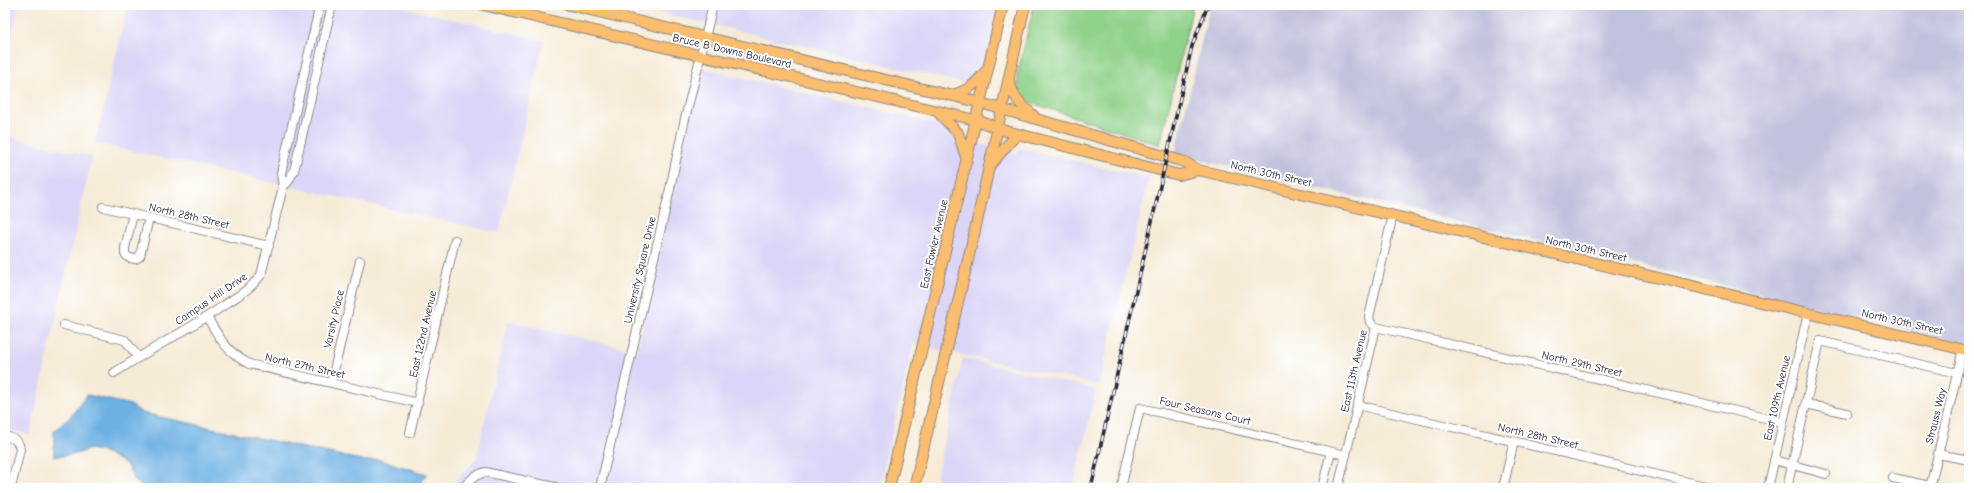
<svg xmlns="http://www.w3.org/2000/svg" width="1974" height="493" font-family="'Comic Neue',sans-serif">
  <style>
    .built { fill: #dbd6f7 }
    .industrial { fill: #c1c2dd }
    .green { fill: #90d28a; stroke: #597a62 }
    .water { fill: #6db1e3; stroke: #486a8f }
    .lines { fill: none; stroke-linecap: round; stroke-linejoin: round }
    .minor-casing { stroke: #8c8688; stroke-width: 10 }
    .major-casing { stroke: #8c8688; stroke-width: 12 }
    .minor { stroke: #fff; stroke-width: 8 }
    .major { stroke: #fbbd6e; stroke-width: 10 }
    .rail-casing { stroke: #22223b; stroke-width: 3.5 }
    .rail { stroke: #fff; stroke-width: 2; stroke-dasharray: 6; stroke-linecap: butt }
    .labels { text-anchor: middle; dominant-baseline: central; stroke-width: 4; stroke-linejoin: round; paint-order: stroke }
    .street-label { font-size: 11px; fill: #22223b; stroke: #fff }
  </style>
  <rect width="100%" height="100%" fill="#fff"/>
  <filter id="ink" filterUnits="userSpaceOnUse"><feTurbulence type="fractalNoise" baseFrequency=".025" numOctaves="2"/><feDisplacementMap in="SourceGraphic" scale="8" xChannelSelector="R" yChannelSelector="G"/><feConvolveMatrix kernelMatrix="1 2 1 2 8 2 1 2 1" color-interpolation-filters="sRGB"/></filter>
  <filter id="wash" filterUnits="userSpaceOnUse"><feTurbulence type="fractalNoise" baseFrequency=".012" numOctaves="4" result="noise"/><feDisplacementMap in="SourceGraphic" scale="16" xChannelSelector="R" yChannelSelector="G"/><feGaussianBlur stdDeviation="0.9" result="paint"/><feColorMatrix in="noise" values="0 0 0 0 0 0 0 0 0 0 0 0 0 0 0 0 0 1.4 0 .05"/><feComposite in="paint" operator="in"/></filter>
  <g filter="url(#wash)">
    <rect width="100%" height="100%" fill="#f5ebd6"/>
    <path class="built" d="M5,5H19L5,65Z
      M128,5H393L544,41L499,233L95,143Z
      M627,5H1000L981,87Z
      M701,68L917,119L947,128L954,136L1016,154L1019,148L1149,178L1099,385L913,344L879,488H449L476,459L508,321L637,351Z
      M5,136L92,157L30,435L5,429Z
      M963,358L1096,390L1073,488H934Z"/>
    <path class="industrial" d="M1210,5H1969V344L1175,154Z"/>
    <path class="green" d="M1034,5H1193L1160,145L1029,102L1019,92L1017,76Z"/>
    <path class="water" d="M87,395L131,405L142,413L366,461L377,459L427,474L416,488H145L135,481L127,465L107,453L90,449L76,454L54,457V431L70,417Z"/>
  </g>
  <g filter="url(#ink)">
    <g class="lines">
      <g class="minor-casing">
        <path id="minor" d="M283,187L287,183L294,171L332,5
          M103,207L269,246
          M133,214L125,248V254L129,258L136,259L140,256L149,218
          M1393,215L1369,317L1370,322L1376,327L1783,422
          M207,317C220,339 226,351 249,364L418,403
          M64,325L125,340L138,357
          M114,373C150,349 188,330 223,306C237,296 251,289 261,275L283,187L281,173L320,5
          M331,383L360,261
          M1806,404L1847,413
          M1357,405L1714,488
          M410,433L455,240
          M5,436C13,438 19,440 20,449L11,488
          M1938,454L1969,460
          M1774,460L1826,474
          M1893,478L1930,486
          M462,488L475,476L485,472L559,488
          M600,488L668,198L684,123L713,5
          M1121,488L1140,408L1346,455
          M1322,488L1331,452
          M1338,488L1376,327
          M1503,488L1514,441
          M1768,488L1808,313
          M1787,488L1820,341L1957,373
          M1930,488L1963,349"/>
      </g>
      <g class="major-casing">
        <path id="major" d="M483,5L976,120L1006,131L1179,175L1198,170
          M569,5L970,100L1185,162L1198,170L1207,172L1969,351
          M1009,81C1013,97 1021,105 1034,116
          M951,95C967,92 976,84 986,71
          M937,111L958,133L966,157
          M991,164L1017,134
          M889,488L1003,5
          M914,488L975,230L1025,5"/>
      </g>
      <use href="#minor" class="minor"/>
      <use href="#major" class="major"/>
      <g class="rail-casing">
        <path id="rail" d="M1091,488L1192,46L1208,5"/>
      </g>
      <use href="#rail" class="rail"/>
    </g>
  </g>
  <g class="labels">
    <g class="street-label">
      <text transform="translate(732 51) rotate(13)">Bruce B Downs Boulevard</text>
      <text transform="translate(1271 174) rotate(13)">North 30th Street</text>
      <text transform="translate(189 216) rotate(13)">North 28th Street</text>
      <text transform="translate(934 244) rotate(-77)">East Fowler Avenue</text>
      <text transform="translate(1586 249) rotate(13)">North 30th Street</text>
      <text transform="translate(640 270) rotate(-77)">University Square Drive</text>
      <text transform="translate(211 299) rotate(-34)">Campus Hill Drive</text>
      <text transform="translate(334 319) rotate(-77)">Varsity Place</text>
      <text transform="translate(1902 322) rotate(13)">North 30th Street</text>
      <text transform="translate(423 334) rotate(-77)">East 122nd Avenue</text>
      <text transform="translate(1582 364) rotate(13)">North 29th Street</text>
      <text transform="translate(305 366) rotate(13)">North 27th Street</text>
      <text transform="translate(1354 371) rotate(-77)">East 113th Avenue</text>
      <text transform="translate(1777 398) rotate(-77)">East 109th Avenue</text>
      <text transform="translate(1205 411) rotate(13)">Four Seasons Court</text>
      <text transform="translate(1936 416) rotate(-76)">Strauss Way</text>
      <text transform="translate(1538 436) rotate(13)">North 28th Street</text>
    </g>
  </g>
  <rect width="1974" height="493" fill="none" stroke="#fff" stroke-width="20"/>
</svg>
